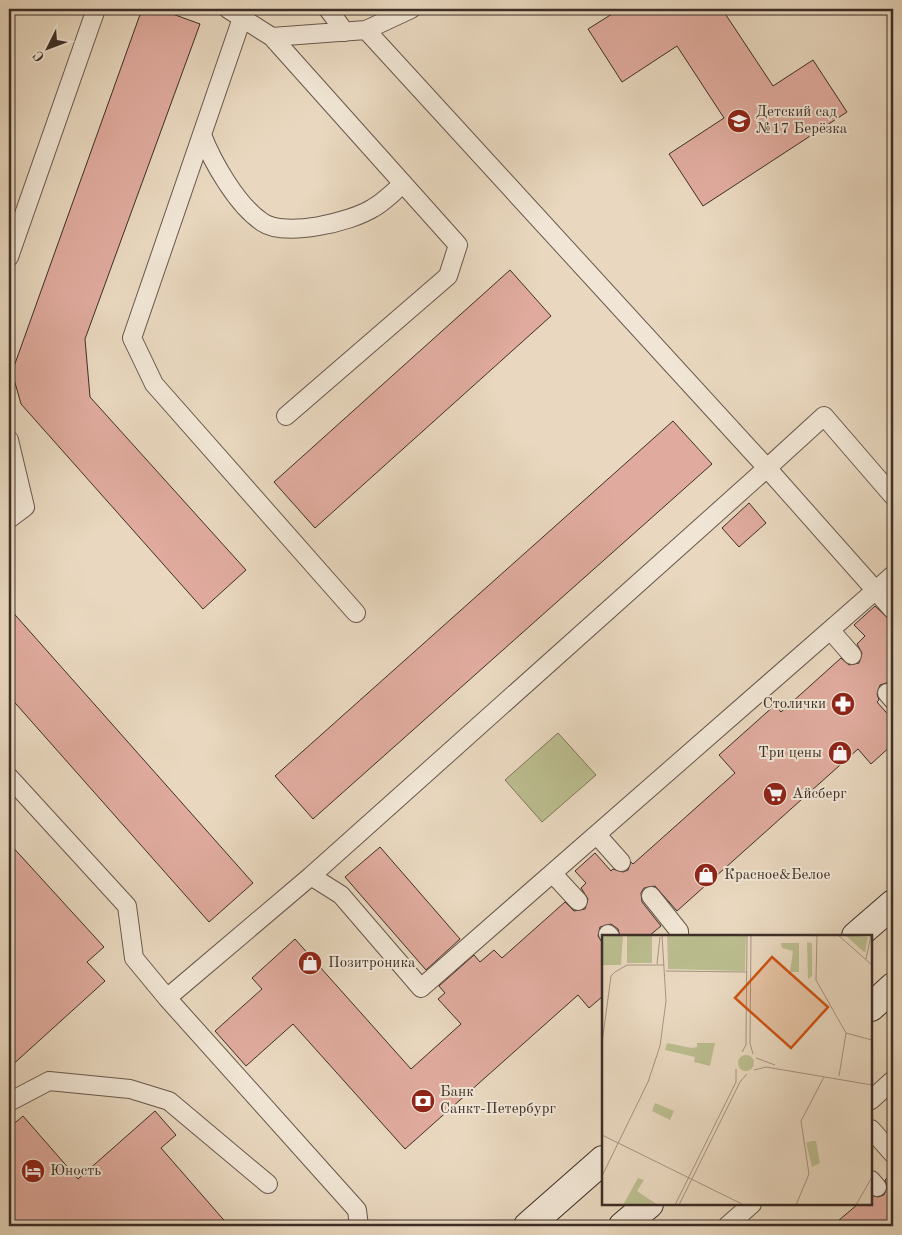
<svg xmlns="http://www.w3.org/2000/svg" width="902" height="1235" font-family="'Old Standard TT',serif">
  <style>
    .green { fill: #bbbd8f; stroke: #7c765b }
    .building { fill: #e0ab9e; stroke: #3d2e27 }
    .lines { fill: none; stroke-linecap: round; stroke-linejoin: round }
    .lane-casing { stroke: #68584d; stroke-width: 20 }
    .secondary-casing { stroke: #3d2e27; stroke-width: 30 }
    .lane { stroke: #f1e6d5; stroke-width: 18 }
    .secondary { stroke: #f1e6d5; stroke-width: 28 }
    .labels { text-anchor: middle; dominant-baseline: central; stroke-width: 4; stroke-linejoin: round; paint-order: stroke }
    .poi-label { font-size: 15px; fill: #3d2e27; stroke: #f1e6d5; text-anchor: start }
    .inset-road { fill: none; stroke: #a49482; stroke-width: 1 }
    .view { fill: #ce5310; fill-opacity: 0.15; stroke: #ce5310; stroke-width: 2.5 }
    .inset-edge { fill: none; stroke: #3d2e27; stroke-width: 2.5 }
  </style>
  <rect width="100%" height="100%" fill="#e9d8bf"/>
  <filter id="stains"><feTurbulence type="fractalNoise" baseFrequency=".004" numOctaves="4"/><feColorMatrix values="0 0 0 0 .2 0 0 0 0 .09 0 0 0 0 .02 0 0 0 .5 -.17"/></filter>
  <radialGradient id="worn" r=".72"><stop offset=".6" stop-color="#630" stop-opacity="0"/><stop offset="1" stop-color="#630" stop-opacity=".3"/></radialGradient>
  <path class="green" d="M558,733L596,775L542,822L505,780Z"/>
  <path class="building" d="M142,9H159L200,24L85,339L90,397L246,570L203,609L21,404L12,372Z
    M620,9H722L773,86L813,60L847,112L703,206L669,154L724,118L677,46L622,82L588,29Z
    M510,270L551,316L315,528L274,482Z
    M673,421L712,464L313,819L275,776Z
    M749,503L766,523L739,547L722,528Z
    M875,606L893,623V685L886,683L880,685L877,694L879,700L877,702L893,720V744L871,764L858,749L677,911L655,886L644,888L641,893L642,902L661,926L649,936H620L618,929L611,924L600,927L598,936L603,944V996L589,1008L578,995L405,1149L293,1024L246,1066L215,1031L262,989L252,978L295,939L411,1069L461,1024L438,999L445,993L439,986L474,955L480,962L494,950L502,958L565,902L574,911L585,909L588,899L581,888L586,883L575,871L595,853L611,871L613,869L623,872L628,870L631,862L633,864L735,773L719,755L775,705L781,712L841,658L849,665L859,663L862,653L857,644L865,636L854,625Z
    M9,608L253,883L209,922L9,696Z
    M9,843L104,947L87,962L105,981L9,1068Z
    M380,847L460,939L426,970L345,877Z
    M155,1111L176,1135L161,1148L229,1226H9V1128L23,1116L78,1179Z
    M893,1173V1226H832L858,1204H871V1195L878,1197L884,1195L887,1186L885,1180Z"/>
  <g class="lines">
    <g class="lane-casing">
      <path id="lane" d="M228,9L272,37L458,245L448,276L286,416
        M328,9L345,32
        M411,9L366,30L767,468L824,416L893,496
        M242,18L132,338L154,384L356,613
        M272,37L366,30
        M202,135C213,163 237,205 262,222C285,238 351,222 373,208C384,202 393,192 403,184
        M9,257L96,9
        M9,440L25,507L9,519
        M831,631L852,655
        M887,693L893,700
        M9,777L127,906L134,958L167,998
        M597,835L621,862
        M553,874L578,901
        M311,876L767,468L893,610
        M651,896L679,931V936
        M608,934L610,936
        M871,1100L893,1080
        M9,1102L49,1081L130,1089L169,1101L268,1184
        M871,1129L893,1154
        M871,1180L877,1187
        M359,1226L357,1210L167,998L311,876L341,895L421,988L893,575
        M727,1226L752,1204"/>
    </g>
    <g class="secondary-casing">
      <path id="secondary" d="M856,936L893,904
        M871,1007L893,987
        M528,1226L603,1160
        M623,1226L649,1204"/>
    </g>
    <use href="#lane" class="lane"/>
    <use href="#secondary" class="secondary"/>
  </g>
  <defs>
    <g id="school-disc" transform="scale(1.25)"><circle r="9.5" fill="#8f2418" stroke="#f1e6d5"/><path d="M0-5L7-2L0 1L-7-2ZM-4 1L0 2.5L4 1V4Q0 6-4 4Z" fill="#fff"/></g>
    <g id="pharmacy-disc" transform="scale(1.25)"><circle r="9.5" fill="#8f2418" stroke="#f1e6d5"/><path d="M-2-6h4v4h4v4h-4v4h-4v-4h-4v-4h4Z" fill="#fff"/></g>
    <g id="shop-disc" transform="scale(1.25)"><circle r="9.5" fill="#8f2418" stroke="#f1e6d5"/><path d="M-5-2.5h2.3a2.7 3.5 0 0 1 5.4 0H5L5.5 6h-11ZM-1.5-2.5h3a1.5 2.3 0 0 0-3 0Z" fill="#fff"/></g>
    <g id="supermarket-disc" transform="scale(1.25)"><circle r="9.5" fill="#8f2418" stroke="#f1e6d5"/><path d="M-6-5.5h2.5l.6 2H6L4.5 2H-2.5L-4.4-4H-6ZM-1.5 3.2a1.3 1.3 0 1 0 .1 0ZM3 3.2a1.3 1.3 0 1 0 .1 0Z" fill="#fff"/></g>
    <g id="bank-disc" transform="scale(1.25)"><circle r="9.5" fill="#8f2418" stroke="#f1e6d5"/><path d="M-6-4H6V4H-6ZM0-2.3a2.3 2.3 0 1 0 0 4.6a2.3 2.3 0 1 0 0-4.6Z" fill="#fff"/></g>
    <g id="hotel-disc" transform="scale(1.25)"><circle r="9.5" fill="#8f2418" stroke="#f1e6d5"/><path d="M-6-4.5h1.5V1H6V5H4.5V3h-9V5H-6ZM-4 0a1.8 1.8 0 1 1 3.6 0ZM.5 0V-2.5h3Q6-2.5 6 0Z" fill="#fff"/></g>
  </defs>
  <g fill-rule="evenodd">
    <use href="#school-disc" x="739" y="121"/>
    <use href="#pharmacy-disc" x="843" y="704"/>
    <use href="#shop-disc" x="840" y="753"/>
    <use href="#supermarket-disc" x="775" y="794"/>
    <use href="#shop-disc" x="706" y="875"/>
    <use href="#shop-disc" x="310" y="963"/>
    <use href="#bank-disc" x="423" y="1101"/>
    <use href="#hotel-disc" x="33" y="1171"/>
  </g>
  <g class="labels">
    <g class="poi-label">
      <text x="756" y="112">Детский сад<tspan x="756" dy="17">№17 Берёзка</tspan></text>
      <text x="826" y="704" text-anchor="end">Столички</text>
      <text x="822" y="753" text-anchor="end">Три цены</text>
      <text x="792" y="794">Айсберг</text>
      <text x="724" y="875">Красное&amp;Белое</text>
      <text x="328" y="963">Позитроника</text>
      <text x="440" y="1092">Банк<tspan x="440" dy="17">Санкт-Петербург</tspan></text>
      <text x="50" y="1171">Юность</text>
    </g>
  </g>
  <g transform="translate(602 935)">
    <rect width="270" height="270" fill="#e9d8bf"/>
    <path d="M0,0H21L19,30H0ZM65,0H144L143,36L66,34ZM243,0L266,2L263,17H262ZM25,1H50V28H25ZM205,7L210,8V41L206,44ZM179,8H197V37H188L191,16L180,13ZM65,108L90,113L95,112V108H113L108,131L92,127L93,122L63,115ZM136 128a8 8 0 1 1 16 0a8 8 0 1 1-16 0ZM53,168L72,176L68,185L50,176ZM209,206H214L218,228L210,232L204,208ZM36,243L42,245L35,256L56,270H21Z" fill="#bbbd8f"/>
    <path class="inset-road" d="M149,0L148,108L151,119M215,0L214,45L244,98L237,141M236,0L270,30M264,24L269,0M55,29L58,2M64,36L145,37M244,98L270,105M0,108L9,41L13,37L25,30H62M140,117L144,110L145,0M154,123L173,130M152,135L164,132L270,150M0,200L142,270M0,241L46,147L58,111L64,66L60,0M73,270L134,147V134M77,270L138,147L145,139M194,270L207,239L199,186L222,142M254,270L270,242"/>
    <path class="view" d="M170,22L226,72L189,113L133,63Z"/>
    <rect width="270" height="270" class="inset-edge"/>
  </g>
  <rect width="902" height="1235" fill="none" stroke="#e9d8bf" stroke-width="30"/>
  <rect x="10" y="10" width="882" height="1215" fill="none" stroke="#3d2e27" stroke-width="2.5"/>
  <rect x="15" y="15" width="872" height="1205" fill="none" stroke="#3d2e27"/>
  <g transform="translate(48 48) rotate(228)" stroke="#f1e6d5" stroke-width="4" paint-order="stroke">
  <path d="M0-4L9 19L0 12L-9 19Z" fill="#3d2e27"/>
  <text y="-8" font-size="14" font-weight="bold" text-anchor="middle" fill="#3d2e27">С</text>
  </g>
  <rect width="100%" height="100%" filter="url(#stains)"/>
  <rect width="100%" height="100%" fill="url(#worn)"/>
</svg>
